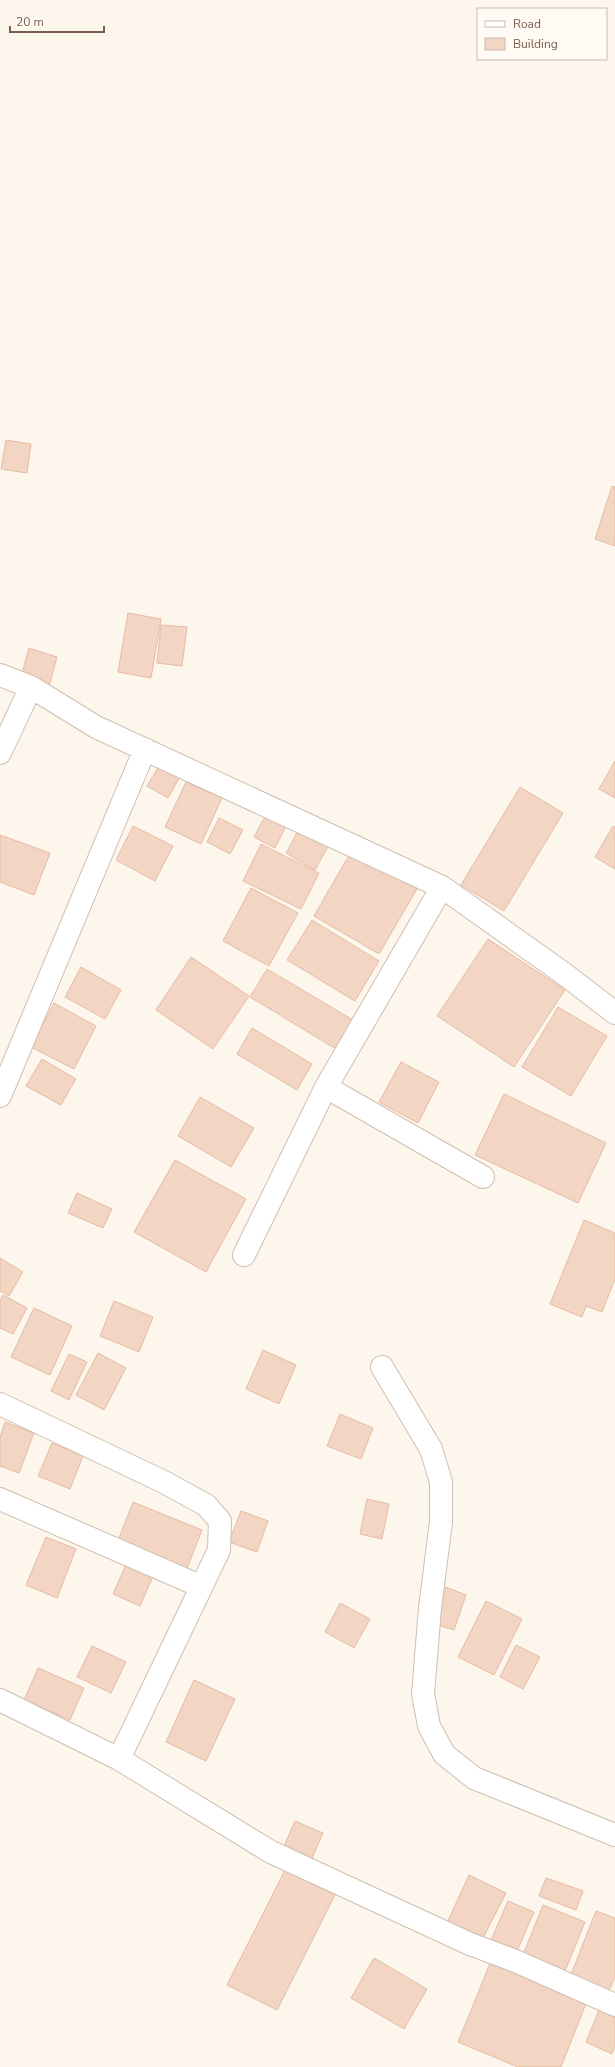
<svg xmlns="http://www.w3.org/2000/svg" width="615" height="2067" font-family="'Nunito Sans',sans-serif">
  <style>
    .building { fill: #f3d5c3; stroke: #e6bba3 }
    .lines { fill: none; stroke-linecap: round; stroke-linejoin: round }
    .minor-casing { stroke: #d1beb0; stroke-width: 24 }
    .minor { stroke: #fff; stroke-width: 22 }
  </style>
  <rect width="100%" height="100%" fill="#fdf6ec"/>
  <path class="building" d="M6,440L31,444L27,473L1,469Z
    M612,486L615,487V546L595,539Z
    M128,613L161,619L151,678L118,672Z
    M161,625L187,627L182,666L157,663Z
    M29,648L57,657L49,686L21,677Z
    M163,759L183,771L168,798L147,786Z
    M615,761V798L599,789Z
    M186,782L222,798L201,844L165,827Z
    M520,787L563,813L504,911L461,885Z
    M269,809L289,820L275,848L254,837Z
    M219,818L243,830L230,854L207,842Z
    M302,824L331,841L315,870L286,853Z
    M133,826L173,846L155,881L116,860Z
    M613,826L615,827V869L595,857Z
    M0,835L50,853L34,895L0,882Z
    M261,844L319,873L301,909L243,881Z
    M352,850L417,889L379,954L314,916Z
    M251,888L298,913L269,966L223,941Z
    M312,920L379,961L355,1001L287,960Z
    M488,939L565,990L514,1067L437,1016Z
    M191,957L249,996L213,1049L156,1010Z
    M81,967L121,990L105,1019L65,997Z
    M267,969L353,1020L336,1049L250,997Z
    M54,1003L96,1026L74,1069L31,1047Z
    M558,1007L607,1036L571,1096L522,1067Z
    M252,1028L312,1064L297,1090L237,1054Z
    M42,1059L76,1079L61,1105L26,1086Z
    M401,1062L439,1082L418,1123L379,1102Z
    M504,1094L606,1143L578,1203L475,1155Z
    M200,1097L254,1128L231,1167L178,1136Z
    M175,1160L246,1199L206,1272L134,1232Z
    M77,1193L112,1209L103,1228L68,1213Z
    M584,1220L615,1233V1279L602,1312L586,1306L582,1317L550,1304Z
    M0,1258L23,1272L9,1296L0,1291Z
    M3,1295L27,1308L13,1334L0,1328V1301Z
    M114,1301L153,1317L139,1352L100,1336Z
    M34,1308L72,1326L50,1375L11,1357Z
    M263,1350L296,1365L279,1404L246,1389Z
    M98,1353L126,1368L104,1410L76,1395Z
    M69,1354L87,1362L69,1400L51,1391Z
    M340,1414L373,1428L361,1459L327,1446Z
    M5,1422L34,1433L19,1473L0,1466V1437Z
    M52,1443L83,1456L70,1489L38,1476Z
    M367,1499L389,1504L382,1539L360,1534Z
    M133,1502L202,1530L186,1571L117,1543Z
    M241,1511L268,1521L257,1552L229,1542Z
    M46,1537L76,1549L57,1598L26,1585Z
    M127,1562L154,1574L140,1606L113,1594Z
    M443,1586L466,1595L454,1630L431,1623Z
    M486,1601L522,1619L494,1675L458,1657Z
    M340,1603L370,1619L354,1648L325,1632Z
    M516,1645L540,1657L523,1689L500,1677Z
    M92,1646L126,1662L111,1693L77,1677Z
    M38,1668L84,1688L70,1720L24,1700Z
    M194,1680L235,1699L206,1761L166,1742Z
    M295,1821L323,1833L309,1865L281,1853Z
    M285,1870L335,1895L277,2010L227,1985Z
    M469,1875L506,1893L481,1942L446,1925Z
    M546,1878L583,1891L576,1910L539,1896Z
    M508,1901L534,1912L517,1951L491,1940Z
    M543,1905L585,1922L565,1971L523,1955Z
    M596,1911L615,1918V1977L608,1993L570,1977Z
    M374,1958L427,1989L404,2029L351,1998Z
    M491,1961L587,2001L561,2067H518L458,2042Z
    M601,2005L615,2011V2046L612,2054L586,2042Z"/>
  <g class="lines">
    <g class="minor-casing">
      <path id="minor" d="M0,675L31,687L96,727L442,887L563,973L615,1013
        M0,753L31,687
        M326,1087L483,1177
        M0,1096L145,749
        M244,1255L326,1087L442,887
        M382,1367L431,1449L441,1482V1522L430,1608L423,1694L429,1726L444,1754L474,1778L615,1835
        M0,1404L164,1482L206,1505L220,1521L219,1550L119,1759
        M0,1499L200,1586
        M0,1700L119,1759L271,1852L470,1944L513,1960L615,2005"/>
    </g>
    <use href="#minor" class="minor"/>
  </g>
  <rect x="477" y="8" width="130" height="52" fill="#fffaf3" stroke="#cabbb1"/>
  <rect x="485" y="21" width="20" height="6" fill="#ffffff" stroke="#cabbb1"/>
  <text x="513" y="28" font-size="12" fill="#7a5c4d">Road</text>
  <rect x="485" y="38" width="20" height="12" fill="#f3d5c3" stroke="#cabbb1"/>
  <text x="513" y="48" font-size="12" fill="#7a5c4d">Building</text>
  <path d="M10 26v6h94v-6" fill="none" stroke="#7a5c4d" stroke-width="2"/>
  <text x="16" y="26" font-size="12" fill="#7a5c4d" stroke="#fffaf3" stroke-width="3" paint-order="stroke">20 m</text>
</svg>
